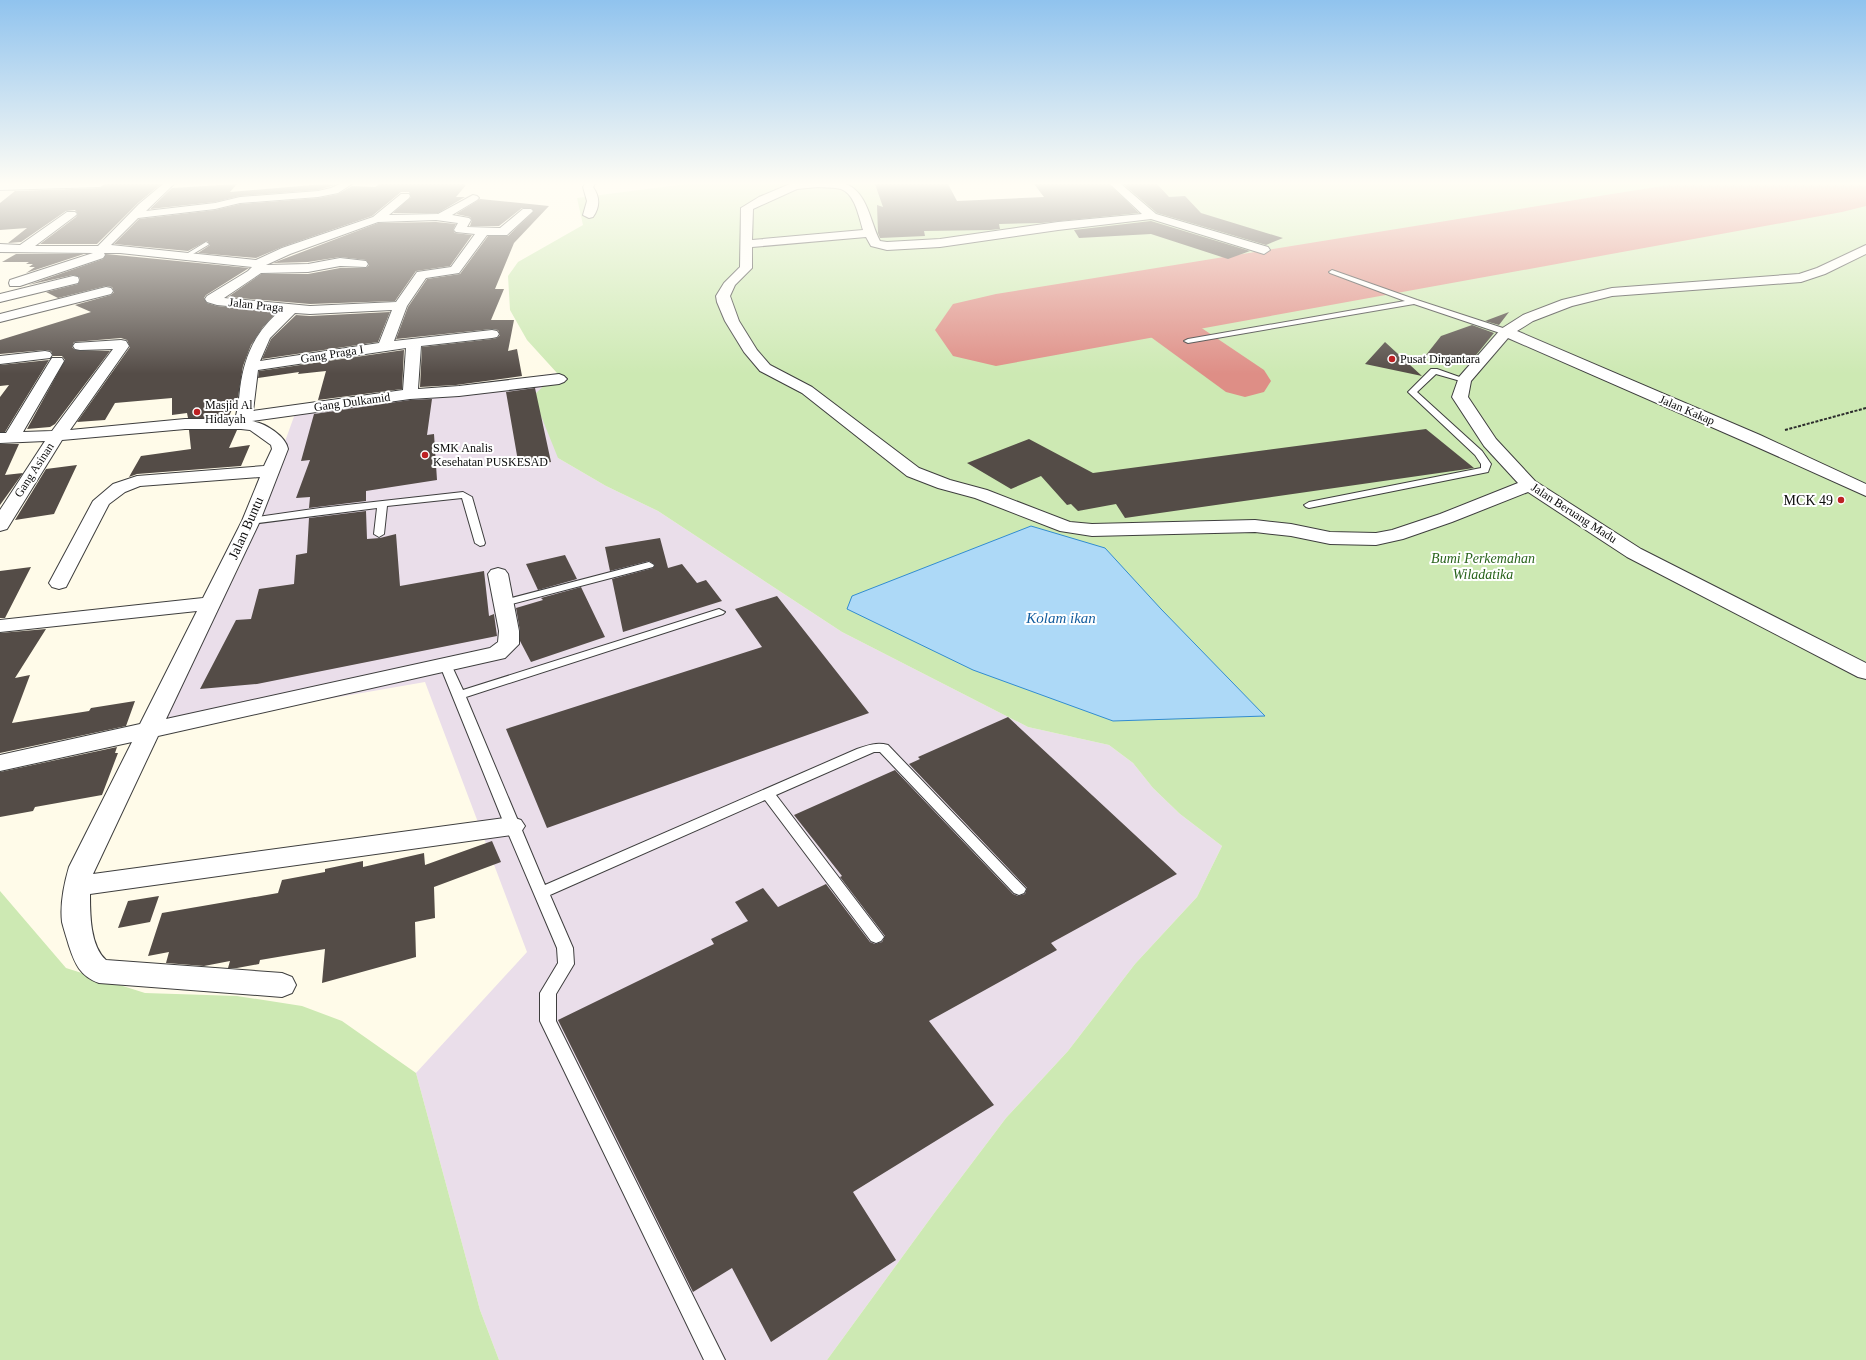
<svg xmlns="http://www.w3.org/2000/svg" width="1866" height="1360" font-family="Georgia,serif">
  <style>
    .industrial { fill: #eadeea }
    .green { fill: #cde9b3 }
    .water { fill: #add9f7; stroke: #328cd0 }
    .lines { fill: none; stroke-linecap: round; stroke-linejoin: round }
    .taxiway { fill: #de8e86; fill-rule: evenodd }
    .runway { fill: #de8e86; fill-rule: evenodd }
    .building { fill: #544c47 }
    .lane-casing { stroke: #3e3e3e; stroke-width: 2 }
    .street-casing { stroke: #3e3e3e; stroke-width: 2 }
    .path { stroke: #2d2d2d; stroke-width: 2; stroke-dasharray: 3 1.5; stroke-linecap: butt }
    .lane { fill: #fff; fill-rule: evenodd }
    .street { fill: #fff; fill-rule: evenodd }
    .poi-dot { fill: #bd2124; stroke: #fff; stroke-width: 1.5 }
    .labels { text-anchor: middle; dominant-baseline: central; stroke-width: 4; stroke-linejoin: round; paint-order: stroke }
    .far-street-label { font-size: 12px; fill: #0b0b0b; stroke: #fff }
    .far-poi-label { font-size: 12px; fill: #0b0b0b; stroke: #fff; text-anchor: start }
    .poi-label { font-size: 14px; fill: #0b0b0b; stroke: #fff; text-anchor: end }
    .street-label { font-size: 14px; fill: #0b0b0b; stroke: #fff }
    .park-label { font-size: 14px; font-style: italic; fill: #28631b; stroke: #fff }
    .water-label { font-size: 15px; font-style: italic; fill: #135d9e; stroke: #fff }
  </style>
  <rect width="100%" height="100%" fill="#fffbe9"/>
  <path class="industrial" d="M557,373L558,458L606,486L658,511L842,632L1028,727L1109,745L1133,763L1153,788L1180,814L1222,846L1197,897L1135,964L1068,1051L1006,1118L935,1212L827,1360H499L480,1310L416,1073L527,952L425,682L154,729L240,566L296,411Z"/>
  <path class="green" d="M686,184H912L929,222L1081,214L1060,184H1866V1360H827L935,1212L1006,1118L1068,1051L1135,964L1197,897L1222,846L1180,814L1153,788L1133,763L1109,745L1028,727L842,632L658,511L606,486L558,458L533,396L557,373L527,340L510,310L508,276L518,262L583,225L577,198Z
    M0,891L66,968L145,993L237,996L302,1006L342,1021L416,1073L480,1310L499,1360H0Z"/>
  <path class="water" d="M1031,526L1105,548L1161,609L1265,716L1113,721L973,670L847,609L852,596Z"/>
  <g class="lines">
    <path class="taxiway" d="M1138,292L1154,296L1264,370L1271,381L1264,392L1245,397L1226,392L1122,316L1115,306L1122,296Z"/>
    <path class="runway" d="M1674,184H1866V206L1842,212L996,366L953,356L935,330L953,304L996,294Z"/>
  </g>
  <path class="building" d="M106,184H161L138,203L97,244H40L76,217L78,214L75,210L66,211L21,242L8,243L27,228L0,230V203L15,191L100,188Z
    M237,184L230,192L324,184L335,185L318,190L240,196L215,202L150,209L172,188Z
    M380,184H465L464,185H466L456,197H465L438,213H393L411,197L409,192H401L372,216L282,247L256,258L198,253L210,245L207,241L188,251L114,244L139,219L215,210L240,204L318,198L338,194L352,186L375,187Z
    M875,184H948L957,201L1044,197L1034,184H1109L1139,213L1041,223L999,224L1000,229L990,230L924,231L925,236L880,238L878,233L877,205L883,207Z
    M1123,184H1157L1169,197L1185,196L1201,213L1283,238L1266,245L1157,213Z
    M480,199L549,206L514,243L495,289H504L491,320H514L508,351L517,349L522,376L456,385L420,387L422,347L492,339L497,338L500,335L498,330L492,329L396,339L408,307L427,279L460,274L488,236H508L534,211L531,208H522L499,226H470L472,220L470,217L456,214Z
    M1151,221L1250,251L1228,259L1151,234L1079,238L1074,230Z
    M436,222L456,224L453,230L455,233L472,235L450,266L416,271L395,301L310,304L228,297L261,274H308L340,268H366L369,265L366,260L340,257L308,262L273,263L378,223Z
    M16,254H84L26,273L35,267H29L33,264H26L29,262H2Z
    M106,254L249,268L206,295L204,298L207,303L217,306L277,312L263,327L251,345L243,366L238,397L228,418H188L187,413L172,415V398L115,403L105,420L77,422L130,347L127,340L121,338L74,342L72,347L75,350L110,351L55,424L50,427L27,429L65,360L62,356H53L51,351L45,350L0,354V340L91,312L75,305L111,295L114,292L112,287L106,286L58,298L46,292L78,284L80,280L79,277L73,275L28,285L103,259Z
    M390,312L378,342L262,359L271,339L296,315L310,316Z
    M1509,312L1499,325L1485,321Z
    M1472,325L1494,333L1468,365L1426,355L1441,336Z
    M1385,342L1422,376L1365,364Z
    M404,350L402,389L318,400L326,371L298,374L299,372L258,378L259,371Z
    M49,360L5,432H0V397L9,385L0,386V365Z
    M535,388L551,462L519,467L506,392Z
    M432,399L427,435L434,434L437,480L366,491V501L309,508L310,497L296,498L310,460L301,461L314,414L410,400Z
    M1426,429L1474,468L1125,518L1116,504L1078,511L1071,504L1067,505L1041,476L1011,489L967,463L1029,439L1093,473Z
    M189,430H237L229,448L250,445L241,466L137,474L129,477L141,456L191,449Z
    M0,444H19L5,475L23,473L0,505Z
    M77,465L54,514L15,520L46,469Z
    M366,511L367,539L380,538L396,534L400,586L484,571L489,616L494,614L497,636L257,684L200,689L236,620L251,619L259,589L294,584L296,555L307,553L309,518Z
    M660,538L668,568L682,564L697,583L706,580L722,601L623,632L612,579L653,568L655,565L649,561L610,571L605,547Z
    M565,555L577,579L538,590L526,564Z
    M31,567L5,618H0V571Z
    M581,587L605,637L531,662L520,641V631L516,608L543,600L541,598Z
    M777,596L869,713L547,828L506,729L762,647L735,609Z
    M46,629L15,678L30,675L12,723L89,711L91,708L135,701L126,726L0,753V633Z
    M1008,717L1177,874L1051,943L1057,950L929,1021L994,1105L853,1192L896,1260L771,1342L732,1268L693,1292L558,1020L714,944L711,939L748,921L735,902L763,888L778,907L826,884L870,942L875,944L882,942L885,936L840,877L842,876L794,815L895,770L1013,894L1018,896L1025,894L1027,888L909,764L920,759L918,757Z
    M117,747L115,753H118L102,795L35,807L33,811L0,817V772Z
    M492,841L501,862L434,887L435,918L415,922L416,957L322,983L325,949L260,960L259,964L237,968H228L230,961L204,966L166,963L169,952L148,956L162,913L278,893L282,880L325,872V869L363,861V867L424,853L425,865Z
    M159,896L150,922L118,928L128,901Z"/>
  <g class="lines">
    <g class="lane-casing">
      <path id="lane" d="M206,242L209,244L208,245L188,257L183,256Z
        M1332,270L1417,300L1509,330L1510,332L1509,334H1503L1414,304L1188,343L1184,341L1188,339L1405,301L1330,273L1329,272Z
        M1431,369H1437L1468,380L1464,382L1436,374L1417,392L1482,451L1491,464L1488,472L1309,508L1306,507L1304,505L1309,502L1481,468V464L1475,455L1408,392Z
        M463,492L472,497L485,543L484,545L480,546L475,543L462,498L387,506L384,534L379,537L374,534L377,508L251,524L246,521L251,518L320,508Z
        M649,562L654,565L653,567L504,606L498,603L500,601Z
        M719,609L725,612L723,614L466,697L545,885L857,749C868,745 877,742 888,745L1026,889L1024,893L1019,895L1014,893L880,752H874L776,795L881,933L884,937L881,941L876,943L871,941L765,800L550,895L573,948L574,964L556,994V1021L725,1360H704L540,1021V993L558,963L557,948L505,826L439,663L441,660H449L463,690Z"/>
    </g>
    <g class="street-casing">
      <path id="street" d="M0,184H105L100,187L0,190Z
        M163,184H174L146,211L215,203L240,197L318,191L331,188L340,184H352L338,193L318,197L240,203L215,209L138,218L111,245L256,260L282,248L373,217L401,194H409L410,196L409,198L389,215L438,214L473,195L477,196L479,198L477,200L452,215L469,218L471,220L467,227L500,228L523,209H531L533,211L531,213L507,235H487L459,273L426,278L407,306L394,341L492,330L497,331L499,334L497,337L492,338L421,346L418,389L459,386L559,374L564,376L567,379L564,382L559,384L459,396L410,399L252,421C265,423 286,436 288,449L260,521L166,719L490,648L498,642L499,631L488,574L491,570L498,568L505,570L508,574L519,631V644L505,658L158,736L93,874L512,817L521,820L525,826L521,832L512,835L90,894C90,914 90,946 106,960L282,973L292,977L296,985L292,993L282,997L99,983C80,976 75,964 69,946C67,939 64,930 62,922C60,905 64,884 69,867L132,742L0,771V755L140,724L197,611L0,632V620L203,598L242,521L260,477L140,486L125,492L109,504L66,587L59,589L52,587L49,583L93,501L113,484L137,476L264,466L272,449L271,445L250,430L241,429H185L62,440L7,529L0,531V510L45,441L0,443V433H6L50,361L52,358H62L64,361L23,432L52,431L113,349L80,350L75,349L73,346L75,343L121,340L126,341L129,346L70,430L185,419H235C238,410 239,399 240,389C244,357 255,332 280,311L217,305L207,302L205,299L207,296L248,271L252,267L120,253H104L105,255L103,258L20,286H10L9,283L10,280L93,253L0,252V244L20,245L67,212H75L77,214L75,216L35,246H98L139,204ZM436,220L458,223L454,230L456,232L475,234L451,267L417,272L396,302L310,306L224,298L261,273L308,272L340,266L366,267L368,264L366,261L340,258L308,264L266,265L290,254L378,222ZM392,310L379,343L260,361L270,338L295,313L310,314ZM406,348L403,390L253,411L258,370Z
        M585,184H595L593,187C600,197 600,207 593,217L589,218L583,215L587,201L583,187Z
        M790,184H846C868,193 870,222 880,241L887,242L940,239L1058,222L1142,214L1110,184H1121L1156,214L1268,247L1270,250L1264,254L1151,219L1058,230L940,247L887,250L871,246L866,237L752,247V268L735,285L730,296L739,321L757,350L770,365L812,387L919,468L950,480L987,490L1070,522L1092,524L1255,520L1291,524L1330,532L1376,533L1392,530L1440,514L1518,483L1484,446L1452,397L1459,377L1501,329L1523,315L1562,300L1612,288L1799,274L1817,268L1866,245V254L1825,274L1801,282L1612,296L1572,306L1533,321L1517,331L1760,435L1866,484V496L1748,443L1508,338L1471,381L1468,397L1496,439L1535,481L1641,549L1866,663V679L1858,677L1627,557L1528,492L1452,522L1403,539L1376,545L1330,544L1291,536L1255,532L1092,536L1060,531L975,498L938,488L907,476L802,393L760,371L744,352L725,321L717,302L716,296L724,283L740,267L741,208L759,197ZM818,187C825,188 834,187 841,189C855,194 859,217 863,230L752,240L753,209L797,189Z
        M73,276L78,277L79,280L78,283L0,302V294Z
        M106,287L111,288L113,291L111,294L0,322V314Z
        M45,351L50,352L52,355L50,358L0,364V356Z"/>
    </g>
    <path class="path" d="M1785,430L1866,408"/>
    <use href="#lane" class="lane"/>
    <use href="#street" class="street"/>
  </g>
  <linearGradient id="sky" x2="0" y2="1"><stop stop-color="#90c3ee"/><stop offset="0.49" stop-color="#fffdf5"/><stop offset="1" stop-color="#fffdf5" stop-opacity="0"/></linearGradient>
  <rect width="1866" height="374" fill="url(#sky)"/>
  <g class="poi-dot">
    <circle cx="1392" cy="359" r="4"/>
    <circle cx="197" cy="412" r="4"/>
    <circle cx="425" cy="455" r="4"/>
    <circle cx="1841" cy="500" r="4"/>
  </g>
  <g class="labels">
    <g class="far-street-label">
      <text transform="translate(256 305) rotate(6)">Jalan Praga</text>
      <text transform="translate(332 354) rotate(-9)">Gang Praga I</text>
      <text transform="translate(352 402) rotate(-8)">Gang Dulkamid</text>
      <text transform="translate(1687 410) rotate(23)">Jalan Kakap</text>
      <text transform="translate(34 470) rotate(-57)">Gang Asinan</text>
      <text transform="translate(1574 513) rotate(33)">Jalan Beruang Madu</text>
    </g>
    <g class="far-poi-label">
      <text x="1400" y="359">Pusat Dirgantara</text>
      <text x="205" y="405">Masjid Al<tspan x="205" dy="14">Hidayah</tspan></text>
      <text x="433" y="448">SMK Analis<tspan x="433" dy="14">Kesehatan PUSKESAD</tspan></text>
    </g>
    <g class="poi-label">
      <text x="1833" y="500">MCK 49</text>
    </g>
    <g class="street-label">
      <text transform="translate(246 528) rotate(-66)">Jalan Buntu</text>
    </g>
    <g class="park-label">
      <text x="1483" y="558">Bumi Perkemahan<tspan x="1483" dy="16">Wiladatika</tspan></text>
    </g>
    <g class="water-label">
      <text x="1061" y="618">Kolam ikan</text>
    </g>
  </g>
</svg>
